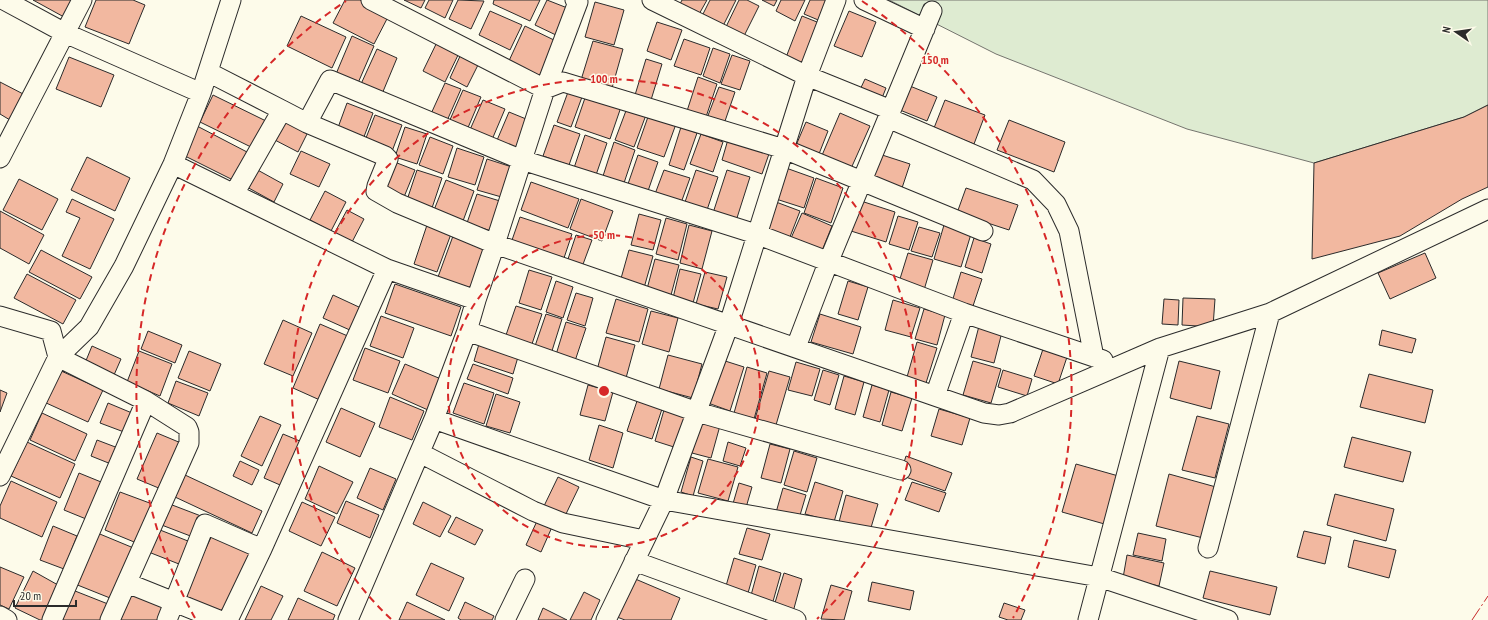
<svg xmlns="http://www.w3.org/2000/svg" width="1488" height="620" font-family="'PT Sans Narrow',sans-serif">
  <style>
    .green { fill: #deebd1; stroke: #74746e }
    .building { fill: #f2b8a0; stroke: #2b2b2b }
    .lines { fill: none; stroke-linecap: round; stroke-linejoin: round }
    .minor-casing { stroke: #2b2b2b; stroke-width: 21 }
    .minor { stroke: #fdfbea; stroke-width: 19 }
    .power { stroke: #c62828; stroke-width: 1; stroke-dasharray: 14 3 2 3; stroke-linecap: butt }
    .ring { fill: none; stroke: #d62828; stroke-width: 2; stroke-dasharray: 7 5 }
    .centre { fill: #d62828; stroke: #fdfbea; stroke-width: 2 }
    .ring-label { font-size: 12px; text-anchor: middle; font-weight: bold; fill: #d62828; stroke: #fdfbea; stroke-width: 3; stroke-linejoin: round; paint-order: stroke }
  </style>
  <rect width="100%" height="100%" fill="#fdfbea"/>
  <path class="green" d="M889,0H1488V105L1464,117L1314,163L1187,129L996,54Z"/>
  <path class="building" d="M33,0H73L64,17Z
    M96,0H133L145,5L129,44L85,27Z
    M345,0H360L389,15L374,44L333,23Z
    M404,0H425L421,8Z
    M429,0H453L445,18L425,8Z
    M458,0L484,1L471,29L449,19Z
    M494,0H540L530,21L493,4Z
    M547,0L570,9L558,36L535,25Z
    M682,0H707L698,16L679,6Z
    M710,0H736L722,28L701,18Z
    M739,0H747L759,6L742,40L724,31Z
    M762,0H777L774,6Z
    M781,0H805L795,21L776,11Z
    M810,0H829L823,22L804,14Z
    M595,2L624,10L614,45L585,37Z
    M490,11L522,25L510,50L479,35Z
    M849,11L876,22L862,57L834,46Z
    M301,16L346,37L332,68L287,46Z
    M802,16L822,24L805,68L785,60Z
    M657,22L682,30L671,60L647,51Z
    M525,26L556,41L539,77L508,63Z
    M352,36L374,46L358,83L336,74Z
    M439,38L461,49L445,82L423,71Z
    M684,39L710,48L701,75L674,66Z
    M593,41L623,49L612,88L581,80Z
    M713,48L730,54L720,83L703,76Z
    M377,49L397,58L382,94L361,84Z
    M461,54L479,63L467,87L450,78Z
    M732,55L750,61L740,90L721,84Z
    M69,57L114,75L101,107L56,89Z
    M646,59L662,64L651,100L635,95Z
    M698,77L717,84L706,117L687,111Z
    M865,79L886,88L880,103L858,94Z
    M0,82L29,97L15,123L0,114Z
    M445,83L461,89L446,123L430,116Z
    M905,84L937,97L927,121L895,108Z
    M719,87L735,92L724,124L707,118Z
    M463,90L481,97L467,130L449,122Z
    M568,92L582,97L571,127L557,122Z
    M213,95L266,121L253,148L200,122Z
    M586,95L621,107L610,139L575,127Z
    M483,100L505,109L491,142L469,132Z
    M945,100L985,115L974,144L934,128Z
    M347,103L373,113L362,142L336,133Z
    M1488,105V187L1462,199L1400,236L1312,259L1314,163L1464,117Z
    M627,108L646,115L634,147L615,140Z
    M509,112L531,121L517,154L495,145Z
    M840,113L870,126L849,173L820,160Z
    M649,114L676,124L664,157L637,148Z
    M375,115L402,125L391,154L364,143Z
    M283,116L309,130L298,152L271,138Z
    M1009,120L1065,142L1054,172L997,150Z
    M806,122L828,131L817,159L794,150Z
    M554,125L580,134L569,165L543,156Z
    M197,126L247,152L233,180L183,155Z
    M405,127L427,134L417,164L395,157Z
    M681,127L697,133L684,170L669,165Z
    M701,134L723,142L713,172L690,164Z
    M585,135L607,143L596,175L574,168Z
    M729,136L770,151L762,174L722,160Z
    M430,137L453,146L443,174L419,165Z
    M614,142L635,150L624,183L603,176Z
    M457,148L484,157L475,185L448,177Z
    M301,151L330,164L319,187L290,174Z
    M876,153L910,164L901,191L867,179Z
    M638,155L658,162L648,191L628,184Z
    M87,157L130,178L115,211L71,190Z
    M487,159L515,168L505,198L477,190Z
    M392,161L415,170L404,197L382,188Z
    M254,168L283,184L274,202L245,186Z
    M786,168L814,178L804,208L776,199Z
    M417,170L442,178L432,208L407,200Z
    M664,170L690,178L681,203L655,194Z
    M696,170L718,177L706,213L684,205Z
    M727,170L750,177L736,221L713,213Z
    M816,178L843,188L831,223L804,213Z
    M19,179L58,199L42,230L3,210Z
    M446,180L474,191L463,221L434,210Z
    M531,182L579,199L568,228L521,210Z
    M966,188L1018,205L1009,230L957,213Z
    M325,191L346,202L331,231L310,220Z
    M477,194L500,201L491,231L467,223Z
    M72,199L114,219L90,269L62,256L80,218L66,212Z
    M581,199L613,211L602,241L570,229Z
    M861,201L895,212L886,242L851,231Z
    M776,202L800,211L788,242L764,233Z
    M347,210L364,219L351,244L334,234Z
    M0,211L44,235L29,264L0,248Z
    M802,213L832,226L819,258L788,245Z
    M639,214L661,220L653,250L631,245Z
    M898,216L918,222L909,250L889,244Z
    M520,217L572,234L563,261L511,243Z
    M666,218L687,224L678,260L656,254Z
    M427,225L451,234L437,272L414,264Z
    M689,225L712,231L702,269L680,263Z
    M944,225L971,234L961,267L934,259Z
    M919,227L940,233L932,257L911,251Z
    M576,235L592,240L582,267L567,262Z
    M453,236L485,248L471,289L438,277Z
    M974,238L991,244L982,273L965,267Z
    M41,250L92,277L80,299L29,272Z
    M629,250L653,256L644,288L620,282Z
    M908,253L933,260L924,290L899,282Z
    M1425,253L1436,278L1390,299L1378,273Z
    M655,259L679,265L671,295L647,289Z
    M680,269L701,274L693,303L673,298Z
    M529,270L552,277L541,310L519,303Z
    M705,272L727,277L718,309L696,304Z
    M961,272L982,279L972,309L952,302Z
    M27,274L76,300L63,324L14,298Z
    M556,281L573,287L563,318L546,312Z
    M848,281L868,287L858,320L838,314Z
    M395,284L461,307L451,336L385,313Z
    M576,293L593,298L585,326L567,320Z
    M333,295L361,308L352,331L323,318Z
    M1183,298L1215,299L1213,327L1182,325Z
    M616,299L648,309L639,342L606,333Z
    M1164,299L1179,300L1178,325L1162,324Z
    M893,300L920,308L911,337L885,330Z
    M516,306L542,314L531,347L505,338Z
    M924,309L945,315L937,345L915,339Z
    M651,311L678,318L669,352L642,344Z
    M546,314L562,319L551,354L534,349Z
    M820,314L861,327L853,354L811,342Z
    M381,316L414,328L403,358L370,346Z
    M283,320L312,333L293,376L264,364Z
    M566,322L586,328L574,364L555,358Z
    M320,324L350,337L322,401L293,388Z
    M979,326L1002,332L994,363L971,357Z
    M1382,330L1416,339L1412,353L1379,345Z
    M148,331L182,345L175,363L141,349Z
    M606,337L635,345L626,378L597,370Z
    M917,342L937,348L926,383L907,377Z
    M479,344L518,357L513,374L474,361Z
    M92,346L121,359L114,375L85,363Z
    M365,348L400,361L388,393L353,380Z
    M1043,349L1067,357L1058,384L1034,376Z
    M139,351L172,364L160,396L127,382Z
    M189,351L221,364L210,391L178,378Z
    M668,355L702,364L693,398L659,389Z
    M722,360L744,367L730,411L708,403Z
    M973,361L1001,369L991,403L963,395Z
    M1179,361L1220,371L1211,409L1170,398Z
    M796,362L820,369L812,396L788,390Z
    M405,364L441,379L428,410L392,394Z
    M473,364L513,378L508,394L467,379Z
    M747,367L767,373L754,419L734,413Z
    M59,370L103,390L88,422L44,402Z
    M823,370L839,375L830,405L814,400Z
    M1003,370L1032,379L1027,396L998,387Z
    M769,371L790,377L776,425L755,419Z
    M1369,374L1433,390L1425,423L1360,407Z
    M844,376L864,382L855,415L835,409Z
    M176,381L208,393L199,416L168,403Z
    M464,383L494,393L484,424L453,413Z
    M588,385L613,392L605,421L580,415Z
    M872,385L889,390L880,422L863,417Z
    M0,390L7,393L0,412Z
    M891,392L912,398L902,431L882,425Z
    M496,394L520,402L510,433L486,426Z
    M390,397L424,411L412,440L379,427Z
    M637,401L662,409L652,439L627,431Z
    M108,403L132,413L124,432L100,423Z
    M341,408L375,423L360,457L326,442Z
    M939,409L970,418L962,445L931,436Z
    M664,410L687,417L677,448L655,441Z
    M42,413L87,434L75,461L30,440Z
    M260,416L281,425L262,466L241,456Z
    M1197,416L1229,424L1215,478L1182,470Z
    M702,417L721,422L711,458L692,453Z
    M599,425L623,433L613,468L589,460Z
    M157,433L181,443L161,489L137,479Z
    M283,434L307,444L287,488L264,478Z
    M1352,437L1411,452L1403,482L1344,467Z
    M97,440L118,448L111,464L91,456Z
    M27,442L75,464L60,498L11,476Z
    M728,442L746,448L740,466L723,461Z
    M770,444L790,449L781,483L761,478Z
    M794,451L817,458L807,492L784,485Z
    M906,456L952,473L945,491L900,475Z
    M691,457L703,461L693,496L681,492Z
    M708,459L738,467L728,501L698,493Z
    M240,461L259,470L252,485L233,476Z
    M1076,464L1122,477L1108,525L1062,512Z
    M319,466L353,482L337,514L305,499Z
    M370,468L396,479L383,510L357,498Z
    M79,473L106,484L91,521L64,510Z
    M1169,474L1216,487L1203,538L1156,526Z
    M185,475L262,511L252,533L175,497Z
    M558,477L579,487L565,516L544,506Z
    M11,481L57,502L42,537L0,518V506Z
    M815,482L843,491L834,522L805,514Z
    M912,482L946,493L939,512L905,500Z
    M739,483L752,487L745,511L732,507Z
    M783,488L806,495L798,522L775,516Z
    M120,492L155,505L139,544L105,530Z
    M1335,494L1394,509L1386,541L1327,525Z
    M846,495L878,504L870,531L839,522Z
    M346,501L379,515L370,538L337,523Z
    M302,502L335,517L321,546L289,531Z
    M423,502L451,516L440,537L413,524Z
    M167,503L201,516L193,537L159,524Z
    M456,517L483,530L475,545L448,532Z
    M537,521L552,527L541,552L526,545Z
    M53,526L77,536L64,569L40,560Z
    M155,528L193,543L184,566L146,551Z
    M747,528L770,534L762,560L739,554Z
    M214,531L255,550L225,615L184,595Z
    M1304,531L1331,537L1325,564L1297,557Z
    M95,532L136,549L115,600L75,584Z
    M1138,533L1166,539L1162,561L1133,555Z
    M1354,540L1396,550L1389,578L1348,567Z
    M322,552L355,568L337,606L304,591Z
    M1127,555L1164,563L1159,586L1123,578Z
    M734,558L756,565L748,593L726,586Z
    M431,563L464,578L449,611L416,595Z
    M759,566L781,573L772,605L750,599Z
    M0,567L24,577L9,609L0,605Z
    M33,571L58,585L46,620H40L15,608Z
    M1210,571L1277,587L1270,615L1203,598Z
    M784,573L802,579L793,612L774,606Z
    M633,578L680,598L671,620H625L617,617Z
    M872,582L914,591L910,610L868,601Z
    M831,585L852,591L844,620L821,619Z
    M261,586L283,596L271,620H245Z
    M70,589L108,604L102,620H58Z
    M131,589L167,603L160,620H119Z
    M584,592L600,600L591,620H570Z
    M298,598L335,615L333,620H288Z
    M407,602L445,620H399Z
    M465,602L494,616L492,620H461L458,618Z
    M1004,603L1025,610L1021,620H1008L999,617Z
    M543,608L567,620H538Z"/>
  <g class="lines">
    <g class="minor-casing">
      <path id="minor" d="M4,0L65,33L201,93
        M575,0L578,2L545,89L563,82L784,149L983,231
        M652,0L807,76L891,110
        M864,0L925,29
        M208,72L282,110
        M888,118L1033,180L1056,204L1069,231L1094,357
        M307,123L385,156L388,159L377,186L376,191L397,203L495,244L476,300
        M0,158L82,0
        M173,164L387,269
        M234,194L282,110L307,123L330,80L522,160L545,89L371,0
        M964,313L1103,360
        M0,316L51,331L58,357L146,401L52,620
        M796,347L828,263L932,11
        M935,396L964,313L756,234L522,160L495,244L984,413L999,415L1010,413L1160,348L1270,313L1488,209
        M434,419L467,331
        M420,453L533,511L563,523L644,540
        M0,476L58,357L89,327L124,266L173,164L201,93L231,0
        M1208,548L1270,313
        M262,549L387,269L476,300L467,331L697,412L901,470
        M634,561L796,620
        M127,583L219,620
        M0,616L7,620
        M110,620L189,443V432L187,427L146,401
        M167,620L205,524L262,549L228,620
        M348,620L434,419L664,500L729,324L807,76L836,0
        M505,620L525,579
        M606,620L664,500L1099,577L1228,620
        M1088,620L1160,348"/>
    </g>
    <use href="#minor" class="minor"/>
    <path class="power" d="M1472,620L1488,596"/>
  </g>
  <g class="ring">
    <circle cx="604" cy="391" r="156"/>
    <path d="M391 619A312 312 0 1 1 817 619"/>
    <path d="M195 618A468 468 0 0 1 346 1M862 1A468 468 0 0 1 1013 618"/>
  </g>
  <circle cx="604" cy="391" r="6" class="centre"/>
  <g class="ring-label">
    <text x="935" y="64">150 m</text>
    <text x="604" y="83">100 m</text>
    <text x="604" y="239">50 m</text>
  </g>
  <g transform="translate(1456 32) rotate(283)" stroke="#fdfbea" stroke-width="3" paint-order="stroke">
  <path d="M0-3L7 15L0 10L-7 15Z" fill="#2b2b2b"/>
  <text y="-6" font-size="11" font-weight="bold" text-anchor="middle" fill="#2b2b2b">N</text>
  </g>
  <path d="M14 600v6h62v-6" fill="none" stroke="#2b2b2b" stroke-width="2"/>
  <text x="20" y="600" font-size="12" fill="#2b2b2b" stroke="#fdfbea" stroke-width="3" paint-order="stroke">20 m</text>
</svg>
